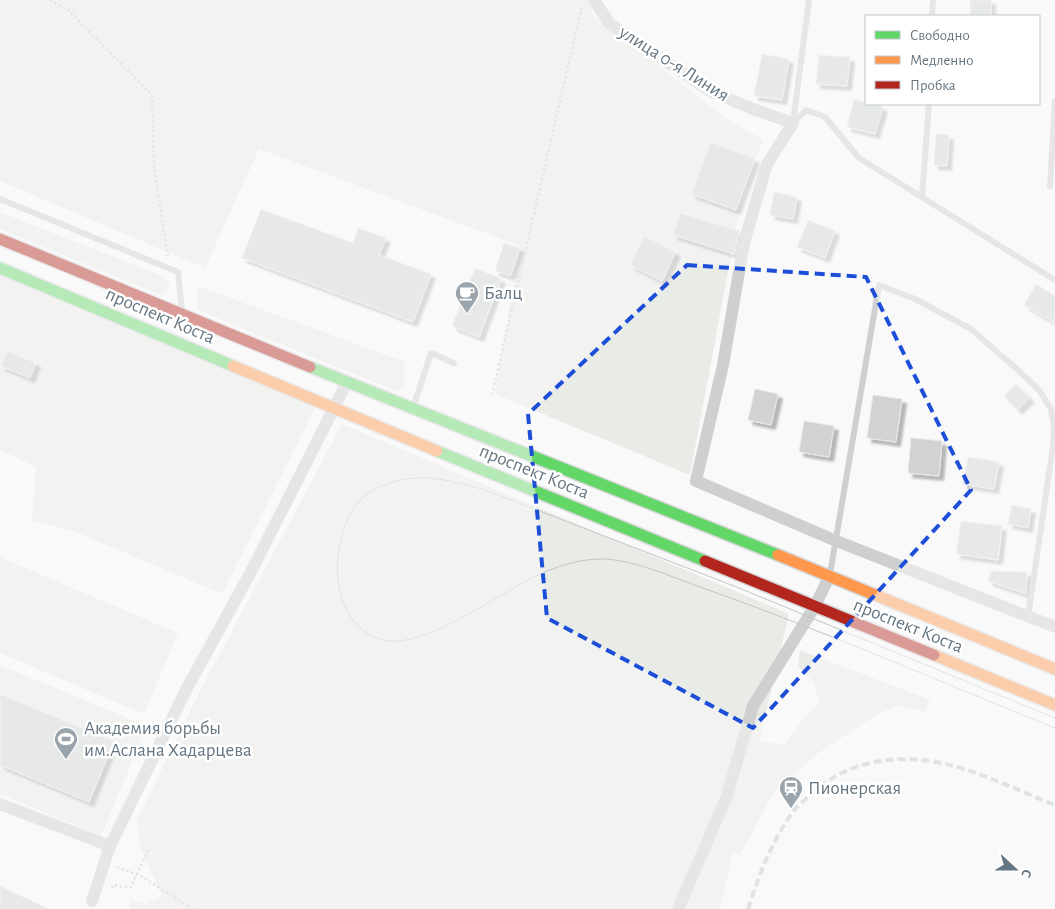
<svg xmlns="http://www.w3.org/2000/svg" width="1055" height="909" font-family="'Alegreya Sans',sans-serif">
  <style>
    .green { fill: #e8ebe6 }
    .building { fill: #d0d2d3; stroke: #e8e8e8; filter: url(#shadow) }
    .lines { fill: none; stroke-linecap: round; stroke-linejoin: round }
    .fast-casing { stroke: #d5d6d7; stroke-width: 14 }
    .slow-casing { stroke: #d5d6d7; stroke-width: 14 }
    .jam-casing { stroke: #d5d6d7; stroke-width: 14 }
    .path { stroke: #cbcccd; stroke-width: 2.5; stroke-dasharray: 2.5 2.5; stroke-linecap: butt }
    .lane { stroke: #cecfd0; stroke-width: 6 }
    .street { stroke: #cecfd0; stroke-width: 12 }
    .fast { stroke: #63d668; stroke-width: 11 }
    .slow { stroke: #ff974d; stroke-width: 11 }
    .jam { stroke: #b3261e; stroke-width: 11 }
    .tram { stroke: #c3c5c6; stroke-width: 1 }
    .rail { stroke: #c3c5c6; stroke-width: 4; stroke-dasharray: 8 4; stroke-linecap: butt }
    .marked { fill: none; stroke: #1d4ed8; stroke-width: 4; stroke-dasharray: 10 6; stroke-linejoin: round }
    .labels { text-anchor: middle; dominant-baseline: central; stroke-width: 5; stroke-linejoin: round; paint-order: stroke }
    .street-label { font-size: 19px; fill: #657683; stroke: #fff }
    .poi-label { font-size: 19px; fill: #657683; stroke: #fff; text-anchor: start }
  </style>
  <defs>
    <filter id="shadow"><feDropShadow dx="4.5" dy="4.5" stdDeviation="1" flood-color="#0004"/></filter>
  </defs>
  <rect width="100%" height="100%" fill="#f9f9f9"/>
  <path class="green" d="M0,0H593L592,14L727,119L764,140L755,159L741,202L690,475L495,394L520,246L259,149L205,268L0,181Z
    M0,212L162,276L169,281V289L164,295L158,294L0,229Z
    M0,274L316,406L222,594L76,532L32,520L36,467L0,450Z
    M198,286L405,362L404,386L398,391L391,389L197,310Z
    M342,424L789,614L759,742L785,744L804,718L819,702L814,683L798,666L800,650L930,700L925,712L898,705L876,715L817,754L773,794L740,855L733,853L720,909H129L130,899L146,904L162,896L140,847L137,820L199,693Z
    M0,557L178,633L144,714L0,653Z
    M0,665L147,726L101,836L0,794Z"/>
  <path class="building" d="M970,0H991V15H970Z
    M762,54L789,59L782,100L754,96Z
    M819,55L850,57L847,86L816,84Z
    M854,99L883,107L875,134L847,127Z
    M936,134L949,135L947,166L934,165Z
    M711,142L755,159L736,210L691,194Z
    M774,192L797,197L793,219L770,215Z
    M261,209L353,243L358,228L386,238L379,255L431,274L413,322L242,258Z
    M680,213L739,231L734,254L673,235Z
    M808,220L835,231L825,258L797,247Z
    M644,236L676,252L662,281L630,265Z
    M504,243L520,248L510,276L495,271Z
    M475,268L501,279L479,337L452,326Z
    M1036,284L1055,296V323L1024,305Z
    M7,351L36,363L30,378L1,366Z
    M1016,384L1030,398L1018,410L1004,396Z
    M755,389L778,394L771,425L748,420Z
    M873,395L902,399L896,442L867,438Z
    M804,421L834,426L829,457L799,452Z
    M911,438L942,441L939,476L908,473Z
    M968,457L999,462L994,489L963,484Z
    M1012,505L1031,509L1028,528L1008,524Z
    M961,521L1002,526L998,560L956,554Z
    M991,571L1027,572L1026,594L988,581Z
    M0,694L114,741L89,802L0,765Z
    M0,886L49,909H0Z"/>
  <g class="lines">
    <g class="fast-casing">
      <path id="fast" d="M0,268L233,366
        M310,367L778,555
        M437,451L705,561"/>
    </g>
    <g class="slow-casing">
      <path id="slow" d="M233,366L437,451
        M778,555L1055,669
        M934,655L1055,705"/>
    </g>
    <g class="jam-casing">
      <path id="jam" d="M0,239L310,367
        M705,561L934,655"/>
    </g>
    <path class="path" d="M50,0L68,10L152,95L154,169L168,257
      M492,395L582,6
      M117,867L141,876L192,909
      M112,888L113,885L130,888L149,849"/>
    <path class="lane" d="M932,16L933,0
      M793,123L806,110L825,117L859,158L1055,280
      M793,123L809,0
      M1050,186L1055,101
      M922,197L929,104
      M0,199L178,272L182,311
      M413,408L431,353L454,363
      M830,574L879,285L915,299L971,329L1019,371L1039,390L1051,409L1054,427L1053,446L1028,617"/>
    <path class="street" d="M594,0L610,24L710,91L753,109L793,123L767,164L744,243L723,365L696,481L834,540L1055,627
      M0,804L110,846
      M92,901L110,846L186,690L253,568L347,382
      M678,909L727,796L753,706L815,606L829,577"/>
    <use href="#fast" class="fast"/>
    <use href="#slow" class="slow"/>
    <use href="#jam" class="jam"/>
    <path class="tram" d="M1055,718L734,586L485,490C453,481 422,472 389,483C379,487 366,493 359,501C328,539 326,625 383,640C423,650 495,596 532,578C551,568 578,559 600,559C630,558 674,578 703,588C822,630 938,681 1055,728"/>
    <path class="rail" d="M748,909C759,875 771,843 792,813C796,807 802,802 808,797C844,762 892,753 941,763C980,771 1018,791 1055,805"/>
  </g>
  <path d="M0 0H1055V909H0ZM687,265L866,277L971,490L753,728L547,618L528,414Z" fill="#f9f9f9" fill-opacity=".55" fill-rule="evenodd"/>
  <path class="marked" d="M687,265L866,277L971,490L753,728L547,618L528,414Z"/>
  <defs>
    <g id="cafe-pin" transform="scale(1.25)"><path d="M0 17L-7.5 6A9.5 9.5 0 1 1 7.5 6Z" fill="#99a4ac" stroke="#fff"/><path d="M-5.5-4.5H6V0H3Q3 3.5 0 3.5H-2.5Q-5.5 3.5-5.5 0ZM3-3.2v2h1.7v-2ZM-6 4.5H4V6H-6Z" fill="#fff"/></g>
    <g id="stadium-pin" transform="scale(1.25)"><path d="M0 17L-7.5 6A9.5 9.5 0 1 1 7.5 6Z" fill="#99a4ac" stroke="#fff"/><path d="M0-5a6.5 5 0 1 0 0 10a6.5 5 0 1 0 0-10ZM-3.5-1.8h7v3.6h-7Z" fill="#fff"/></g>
    <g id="station-pin" transform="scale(1.25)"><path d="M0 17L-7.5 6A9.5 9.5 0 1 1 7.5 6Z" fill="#99a4ac" stroke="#fff"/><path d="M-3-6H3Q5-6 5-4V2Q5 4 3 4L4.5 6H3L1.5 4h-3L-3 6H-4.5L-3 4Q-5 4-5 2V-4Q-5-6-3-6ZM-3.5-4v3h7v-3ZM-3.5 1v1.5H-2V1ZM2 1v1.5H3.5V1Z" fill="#fff"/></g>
  </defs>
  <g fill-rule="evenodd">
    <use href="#cafe-pin" x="467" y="293"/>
    <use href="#stadium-pin" x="66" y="739"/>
    <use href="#station-pin" x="791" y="788"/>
  </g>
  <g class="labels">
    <g class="street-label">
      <text transform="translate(674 64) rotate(32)">улица 0-я Линия</text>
      <text transform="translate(160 316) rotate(23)">проспект Коста</text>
      <text transform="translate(534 472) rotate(22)">проспект Коста</text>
      <text transform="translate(908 626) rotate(22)">проспект Коста</text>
    </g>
    <g class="poi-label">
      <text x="484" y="293">Балц</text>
      <text x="84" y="728">Академия борьбы<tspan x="84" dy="22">им.Аслана Хадарцева</tspan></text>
      <text x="808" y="788">Пионерская</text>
    </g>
  </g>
  <rect x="865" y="15" width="175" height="90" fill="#ffffff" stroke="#c1c8cd"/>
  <rect x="875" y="31" width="25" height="8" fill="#63d668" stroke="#c1c8cd"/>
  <text x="910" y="40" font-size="15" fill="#657683">Свободно</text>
  <rect x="875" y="56" width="25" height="8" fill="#ff974d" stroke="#c1c8cd"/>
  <text x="910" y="65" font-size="15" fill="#657683">Медленно</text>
  <rect x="875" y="81" width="25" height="8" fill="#b3261e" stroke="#c1c8cd"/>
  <text x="910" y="90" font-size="15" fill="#657683">Пробка</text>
  <g transform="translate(1015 869) rotate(111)" stroke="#ffffff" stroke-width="4" paint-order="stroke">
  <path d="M0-4L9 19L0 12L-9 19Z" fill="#657683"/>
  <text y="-8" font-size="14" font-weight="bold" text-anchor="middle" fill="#657683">С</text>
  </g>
</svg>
